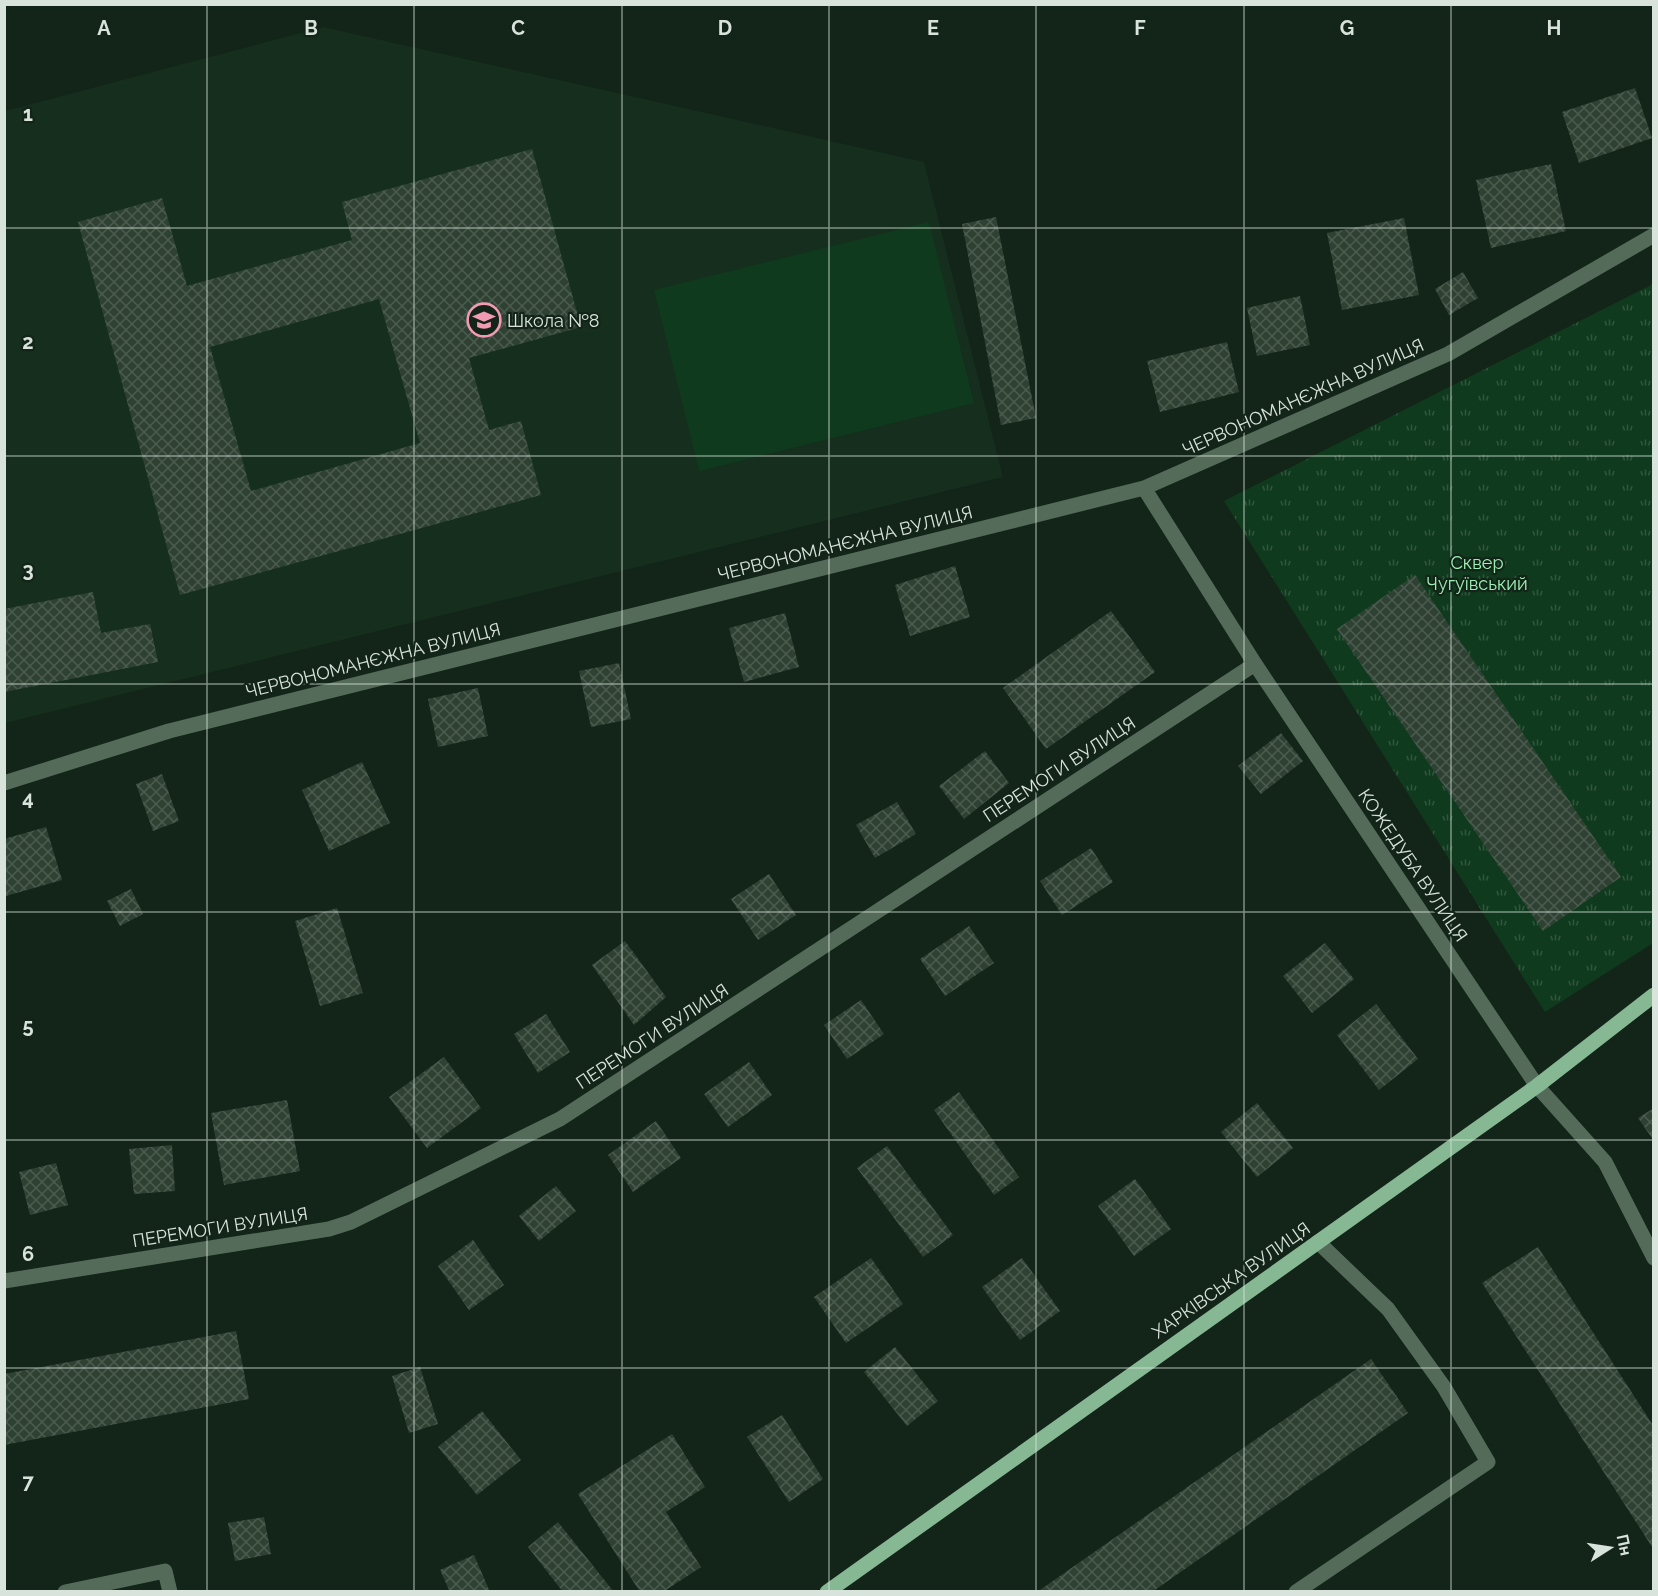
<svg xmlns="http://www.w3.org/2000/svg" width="1658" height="1596" font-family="Raleway,sans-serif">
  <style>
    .built { fill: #162e1d }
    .park { fill: url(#park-tufts) }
    .pitch { fill: #0f3a1e }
    .building { fill: url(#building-cross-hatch); fill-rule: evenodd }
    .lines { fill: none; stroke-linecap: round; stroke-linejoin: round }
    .minor { stroke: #546b5a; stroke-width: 15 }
    .major { stroke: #87b894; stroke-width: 15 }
    .grid { fill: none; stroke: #d8e3db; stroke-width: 1.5; stroke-opacity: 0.55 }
    .labels { text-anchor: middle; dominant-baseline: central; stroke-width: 4.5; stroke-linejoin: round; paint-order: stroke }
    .poi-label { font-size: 18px; fill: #d8e3db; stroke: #132418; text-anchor: start }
    .street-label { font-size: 18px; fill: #d8e3db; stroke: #132418 }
    .park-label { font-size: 18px; fill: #9cf0b3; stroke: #132418 }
    .grid-label { font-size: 20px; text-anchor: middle; font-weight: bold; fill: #d8e3db; stroke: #132418; stroke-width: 4.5; stroke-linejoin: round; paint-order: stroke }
  </style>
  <defs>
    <pattern id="park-tufts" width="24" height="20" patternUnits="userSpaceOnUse" patternTransform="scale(1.5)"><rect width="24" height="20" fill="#0f3a1e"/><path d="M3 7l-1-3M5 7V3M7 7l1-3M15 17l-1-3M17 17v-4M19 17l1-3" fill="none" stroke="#31563e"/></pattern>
    <pattern id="building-cross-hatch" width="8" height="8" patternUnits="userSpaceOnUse" patternTransform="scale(1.5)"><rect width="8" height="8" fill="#2e4133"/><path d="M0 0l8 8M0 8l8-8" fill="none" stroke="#4c5c50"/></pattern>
  </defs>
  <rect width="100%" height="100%" fill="#132418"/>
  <path class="built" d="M323,27L924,162L1003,477L5,723V111Z"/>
  <path class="park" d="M1653,284V943L1545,1012L1224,501Z"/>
  <path class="pitch" d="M929,222L974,403L699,471L654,290Z"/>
  <path class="building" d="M1635,88L1652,138L1579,163L1562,112Z
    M532,149L581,327L469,358L489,430L521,421L541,495L180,595L78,222L162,198L187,286L352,240L342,202ZM379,299L420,443L251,491L210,347Z
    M1551,164L1566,231L1491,248L1476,180Z
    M996,217L1036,418L1001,425L962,224Z
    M1404,218L1419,295L1342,310L1327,233Z
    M1463,272L1478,298L1449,315L1435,289Z
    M1300,296L1310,345L1257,356L1247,308Z
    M1227,342L1239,392L1160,412L1147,361Z
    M955,566L970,617L910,636L895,585Z
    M1415,575L1621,877L1543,931L1337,629Z
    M93,592L101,633L150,624L158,662L4,692V609Z
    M1111,611L1155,672L1046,749L1003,688Z
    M785,613L799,667L744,682L729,628Z
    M619,663L631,719L591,727L579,671Z
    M478,688L488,736L438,747L428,699Z
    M1281,733L1303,761L1261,794L1238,766Z
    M985,751L1009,783L964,819L939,786Z
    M362,762L390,823L329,851L302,790Z
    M162,774L179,821L153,831L136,784Z
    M897,802L916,834L875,858L856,825Z
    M46,827L62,880L6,896L4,839Z
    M1091,848L1113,882L1062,915L1040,881Z
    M769,874L796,915L758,940L731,899Z
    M131,889L143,914L120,926L107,901Z
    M337,908L363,993L320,1006L295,921Z
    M969,926L994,963L945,996L920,959Z
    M625,941L666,997L634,1025L592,965Z
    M1325,943L1354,979L1312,1013L1283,976Z
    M861,1000L884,1034L847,1059L824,1025Z
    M1376,1004L1418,1059L1379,1090L1337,1035Z
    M546,1014L570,1052L538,1073L514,1034Z
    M444,1057L481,1108L427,1148L389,1097Z
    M749,1062L772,1095L728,1127L704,1094Z
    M959,1092L1019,1177L994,1195L934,1110Z
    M287,1100L300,1171L224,1185L211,1113Z
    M1257,1103L1293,1148L1257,1177L1221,1132Z
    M1654,1108V1141L1638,1118Z
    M656,1121L681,1158L633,1192L608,1155Z
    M172,1145L175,1191L134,1194L129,1149Z
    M887,1146L953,1235L923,1257L857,1168Z
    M56,1163L68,1205L30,1215L19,1172Z
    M1135,1179L1171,1229L1134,1256L1098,1206Z
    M556,1186L576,1211L539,1241L519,1216Z
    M473,1240L504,1285L469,1310L438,1266Z
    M1538,1247L1654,1427V1550L1482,1283Z
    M871,1258L903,1304L846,1343L814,1297Z
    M1022,1258L1060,1311L1020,1340L982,1287Z
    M236,1331L249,1399L4,1445V1374Z
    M895,1347L938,1401L907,1426L864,1372Z
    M1371,1359L1408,1413L1152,1592H1037Z
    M420,1367L438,1424L409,1433L392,1376Z
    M482,1411L521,1460L477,1495L438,1447Z
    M782,1415L823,1479L789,1502L747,1437Z
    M672,1434L705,1487L666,1512L701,1567L663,1592H640L578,1494Z
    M264,1517L271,1554L235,1561L228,1523Z
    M558,1522L614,1592H563L528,1547Z
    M474,1555L490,1592H450L440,1570Z"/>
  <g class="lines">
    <path class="minor" d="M1144,488L1255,664L1537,1086L1605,1162L1654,1258
      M4,783L169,731L1144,488L1448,354L1654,235
      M4,1281L329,1229L351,1222L560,1119L1255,664
      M65,1592L165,1571L170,1592
      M1296,1592L1488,1462L1444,1387L1388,1309L1318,1242"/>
    <path class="major" d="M827,1592L1537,1086L1654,995"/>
  </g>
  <path class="grid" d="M207,4V1592M414,4V1592M622,4V1592M829,4V1592M1036,4V1592M1244,4V1592M1451,4V1592M4,228H1654M4,456H1654M4,684H1654M4,912H1654M4,1140H1654M4,1368H1654"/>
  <defs>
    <g id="school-ring" transform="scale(1.725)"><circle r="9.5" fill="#132418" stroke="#f19ab2" stroke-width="1.5"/><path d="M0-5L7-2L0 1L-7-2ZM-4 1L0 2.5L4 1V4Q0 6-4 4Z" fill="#f19ab2"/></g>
  </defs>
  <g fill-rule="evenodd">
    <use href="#school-ring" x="484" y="320"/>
  </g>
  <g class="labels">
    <g class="poi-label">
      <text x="507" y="320">Школа №8</text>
    </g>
    <g class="street-label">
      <text transform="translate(1303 397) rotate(-24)">ЧЕРВОНОМАНЄЖНА ВУЛИЦЯ</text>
      <text transform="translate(845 543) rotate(-14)">ЧЕРВОНОМАНЄЖНА ВУЛИЦЯ</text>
      <text transform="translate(373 660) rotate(-14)">ЧЕРВОНОМАНЄЖНА ВУЛИЦЯ</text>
      <text transform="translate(1059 769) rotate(-33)">ПЕРЕМОГИ ВУЛИЦЯ</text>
      <text transform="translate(1413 865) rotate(56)">КОЖЕДУБА ВУЛИЦЯ</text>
      <text transform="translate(652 1036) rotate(-33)">ПЕРЕМОГИ ВУЛИЦЯ</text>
      <text transform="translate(220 1227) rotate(-9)">ПЕРЕМОГИ ВУЛИЦЯ</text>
      <text transform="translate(1231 1280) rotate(-35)">ХАРКІВСЬКА ВУЛИЦЯ</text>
    </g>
    <g class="park-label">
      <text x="1477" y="562">Сквер<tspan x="1477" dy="21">Чугуївський</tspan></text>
    </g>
  </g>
  <g class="grid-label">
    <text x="104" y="35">A</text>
    <text x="311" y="35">B</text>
    <text x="518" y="35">C</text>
    <text x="725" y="35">D</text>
    <text x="933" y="35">E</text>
    <text x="1140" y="35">F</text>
    <text x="1347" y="35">G</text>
    <text x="1554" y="35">H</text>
    <text x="28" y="121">1</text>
    <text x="28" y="349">2</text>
    <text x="28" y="577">3</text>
    <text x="28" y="805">4</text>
    <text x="28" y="1033">5</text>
    <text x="28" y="1261">6</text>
    <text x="28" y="1489">7</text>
  </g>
  <rect width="1658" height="1596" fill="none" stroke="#d8e3db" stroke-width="12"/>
  <g transform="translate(1610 1548) rotate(78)" stroke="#132418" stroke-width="4.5" paint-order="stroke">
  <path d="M0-4.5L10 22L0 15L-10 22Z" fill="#d8e3db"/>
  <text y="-9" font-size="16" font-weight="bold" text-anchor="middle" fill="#d8e3db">Пн</text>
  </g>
</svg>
